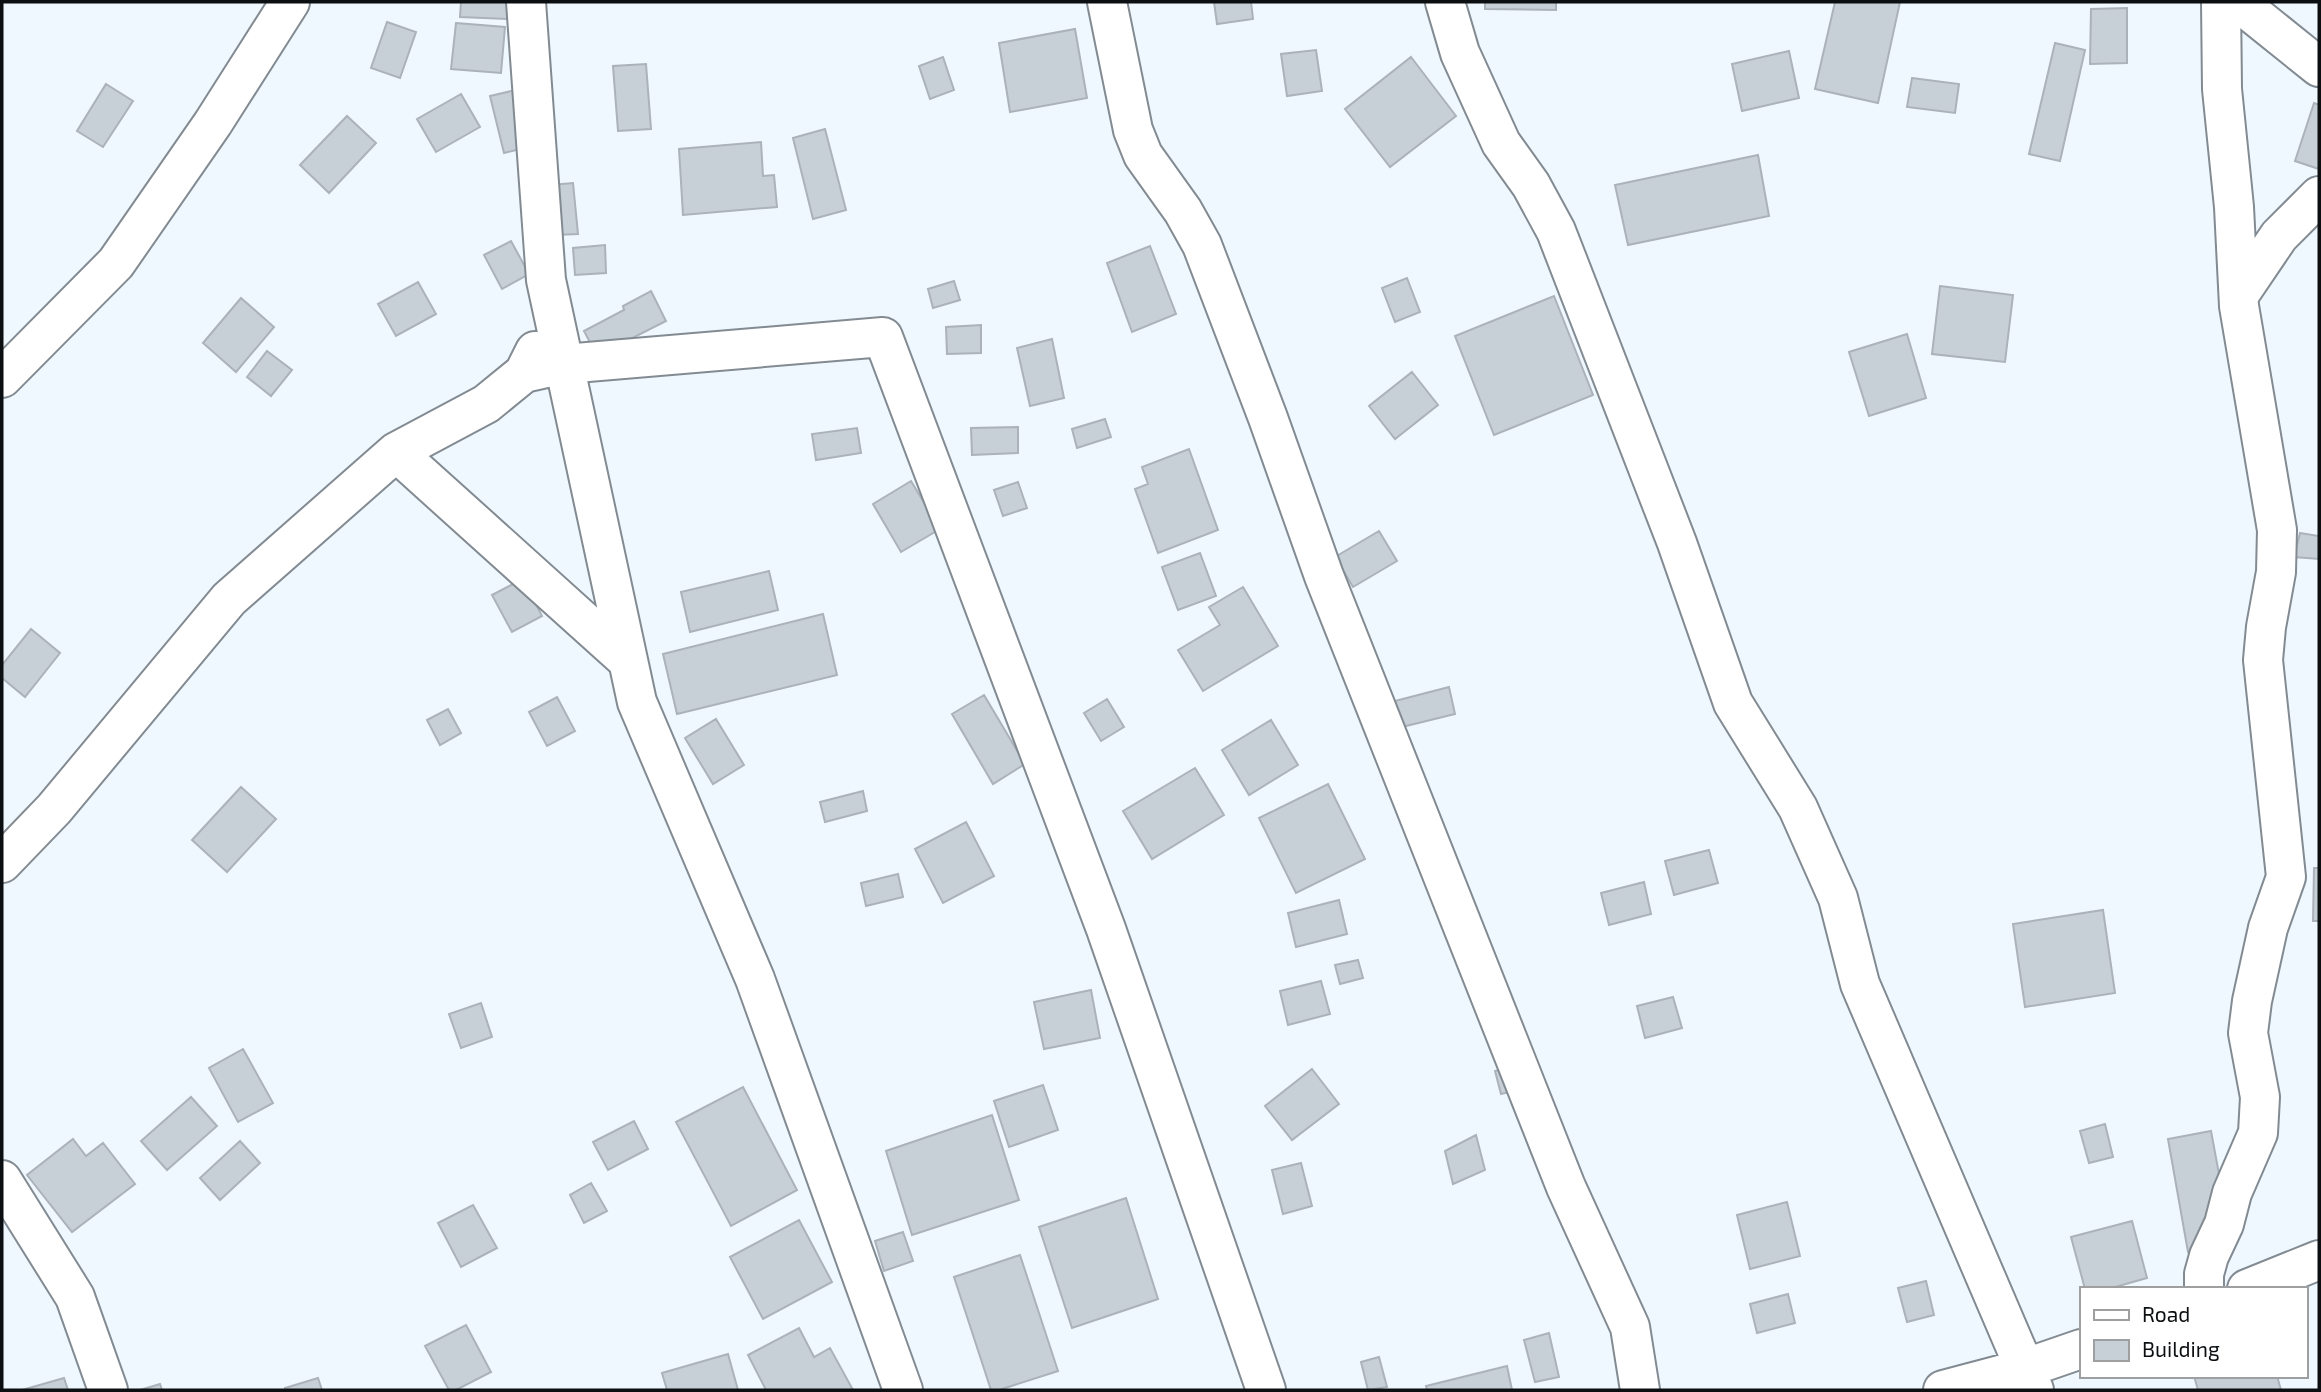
<svg xmlns="http://www.w3.org/2000/svg" width="2321" height="1392" font-family="'Exo 2',sans-serif">
  <style>
    .building { fill: #c8d0d7; stroke: #abb2ba; stroke-width: 2 }
    .lines { fill: none; stroke-linecap: round; stroke-linejoin: round }
    .minor-casing { stroke: #838b92; stroke-width: 42 }
    .minor { stroke: #fff; stroke-width: 38 }
  </style>
  <rect width="100%" height="100%" fill="#eff7ff"/>
  <path class="building" d="M461,2H508L507,19L460,17Z
    M1214,2H1251L1253,19L1217,24Z
    M1485,2H1556V10L1485,9Z
    M1835,2H1900L1878,103L1815,89Z
    M2127,8V63L2090,64L2091,9Z
    M387,22L416,32L400,78L371,68Z
    M456,23L505,27L501,73L451,69Z
    M1075,29L1087,98L1010,112L999,43Z
    M2055,43L2085,50L2060,161L2029,154Z
    M1316,50L1322,91L1287,96L1281,54Z
    M1789,51L1799,98L1742,111L1732,64Z
    M943,57L954,90L930,99L919,66Z
    M1411,57L1456,116L1390,167L1345,109Z
    M646,64L651,129L618,131L613,66Z
    M1912,78L1959,84L1955,113L1907,107Z
    M106,84L133,101L103,147L77,131Z
    M516,90L529,147L504,153L490,96Z
    M461,94L480,127L436,152L417,119Z
    M2314,103L2319,105V169L2295,161Z
    M347,116L376,143L329,193L300,165Z
    M825,129L846,210L813,219L793,138Z
    M761,142L763,176L774,175L777,207L683,215L679,149Z
    M1758,155L1769,216L1628,245L1615,185Z
    M573,183L578,234L555,235L551,185Z
    M511,241L529,274L502,289L484,255Z
    M605,245L606,273L575,275L573,248Z
    M1150,246L1176,314L1132,332L1107,263Z
    M1407,278L1420,312L1395,322L1382,288Z
    M954,281L960,300L933,308L928,289Z
    M418,282L436,314L396,336L378,304Z
    M1940,286L2013,295L2005,362L1932,354Z
    M651,291L666,321L597,356L584,331L624,310L623,306Z
    M1554,296L1593,395L1494,435L1455,336Z
    M241,298L274,327L236,372L203,343Z
    M981,325V353L947,354L946,327Z
    M1907,334L1926,398L1869,416L1849,352Z
    M1052,339L1064,398L1030,406L1017,348Z
    M267,351L292,370L271,396L247,377Z
    M1412,372L1438,405L1395,439L1369,406Z
    M1105,419L1111,437L1077,448L1072,429Z
    M1018,427V453L972,455L971,428Z
    M857,428L861,453L816,460L812,434Z
    M1189,449L1218,530L1158,553L1135,489L1148,484L1142,467Z
    M911,481L940,529L901,552L873,504Z
    M1018,482L1027,508L1003,516L994,490Z
    M1379,531L1397,561L1353,587L1335,557Z
    M2300,533L2319,536V559L2294,557Z
    M1200,553L1216,596L1178,610L1162,567Z
    M769,571L778,610L690,632L681,592Z
    M523,579L542,616L512,632L492,595Z
    M1243,587L1278,646L1203,691L1178,650L1220,625L1209,607Z
    M823,614L837,675L677,714L663,654Z
    M31,629L60,653L25,697L2,678V665Z
    M1449,687L1455,714L1402,727L1395,701Z
    M984,695L1025,764L993,784L952,714Z
    M557,697L575,731L547,746L529,712Z
    M1107,699L1124,727L1101,741L1084,713Z
    M448,709L461,733L440,745L427,720Z
    M716,719L744,765L713,784L685,738Z
    M1271,720L1298,765L1249,795L1222,750Z
    M1195,768L1224,815L1152,859L1123,811Z
    M1328,784L1365,859L1296,893L1259,818Z
    M241,787L276,819L227,872L192,840Z
    M863,791L867,811L825,822L820,802Z
    M966,822L994,876L943,903L915,849Z
    M1709,850L1718,883L1674,895L1665,861Z
    M2314,868H2319V921H2313Z
    M898,874L903,897L866,906L861,883Z
    M1644,882L1651,914L1609,925L1601,893Z
    M1339,900L1347,934L1296,947L1288,913Z
    M2103,910L2115,993L2025,1007L2013,924Z
    M1358,960L1363,978L1340,984L1335,965Z
    M1321,981L1330,1014L1288,1025L1280,991Z
    M1091,990L1100,1038L1044,1049L1034,1002Z
    M1673,997L1682,1028L1645,1038L1637,1006Z
    M481,1003L492,1037L461,1048L449,1014Z
    M243,1049L273,1103L238,1122L209,1068Z
    M1515,1066L1521,1089L1501,1094L1495,1071Z
    M1312,1069L1339,1104L1292,1140L1265,1106Z
    M1043,1085L1058,1130L1009,1147L994,1101Z
    M743,1087L797,1190L731,1226L676,1122Z
    M191,1097L217,1126L167,1170L141,1141Z
    M992,1115L1019,1200L912,1235L886,1151Z
    M634,1121L648,1149L608,1170L593,1142Z
    M2105,1124L2113,1157L2089,1163L2080,1131Z
    M2211,1131L2232,1244L2188,1252L2168,1139Z
    M1476,1135L1485,1170L1453,1184L1445,1151Z
    M73,1139L86,1156L103,1143L135,1184L72,1232L27,1175Z
    M240,1141L260,1163L220,1200L200,1178Z
    M1301,1163L1312,1206L1283,1214L1272,1170Z
    M591,1183L607,1211L584,1223L570,1195Z
    M1126,1198L1158,1299L1072,1328L1039,1227Z
    M1787,1202L1800,1256L1750,1269L1737,1215Z
    M473,1205L497,1248L461,1267L438,1223Z
    M799,1220L832,1282L763,1319L730,1257Z
    M2132,1221L2147,1278L2108,1289H2085L2071,1237Z
    M903,1232L913,1261L884,1271L875,1241Z
    M1020,1255L1058,1371L999,1390H991L954,1277Z
    M1926,1281L1934,1315L1907,1322L1898,1288Z
    M1788,1294L1795,1323L1757,1333L1750,1304Z
    M466,1325L491,1372L456,1390H449L425,1346Z
    M799,1328L814,1357L830,1348L853,1390H766L748,1355Z
    M1549,1333L1559,1377L1535,1382L1524,1340Z
    M728,1354L738,1390H667L662,1373Z
    M1379,1357L1387,1387L1368,1390L1361,1362Z
    M1507,1366L1512,1390H1427L1426,1386Z
    M2194,1376H2277L2281,1390H2198Z
    M64,1378L68,1390H22Z
    M318,1378L322,1390H285V1388Z
    M160,1384L162,1390H140Z"/>
  <g class="lines">
    <g class="minor-casing">
      <path id="minor" d="M526,2L546,280L637,702L755,979L903,1390
        M1107,2L1133,130L1143,155L1183,211L1202,245L1268,418L1324,576L1566,1187L1630,1327L1640,1390
        M1445,2L1460,53L1501,143L1531,185L1556,231L1677,543L1733,703L1798,808L1838,898L1860,984L2034,1390
        M2238,2L2319,67
        M2239,295L2279,236L2319,196
        M524,373L564,364L883,337L1106,929L1266,1390
        M2,378L116,263L213,123L290,2
        M396,452L628,661
        M2,863L54,809L229,599L396,452L486,404L524,373L535,351
        M2,1180L75,1297L108,1390
        M2204,1289V1274L2209,1256L2224,1224L2232,1193L2258,1133L2260,1097L2248,1033L2252,1001L2268,928L2286,877L2263,660L2266,627L2276,572L2277,530L2239,306L2234,207L2222,89L2221,2
        M2247,1289L2319,1260
        M1943,1390L2026,1368L2081,1349"/>
    </g>
    <use href="#minor" class="minor"/>
  </g>
  <rect width="2321" height="1392" fill="none" stroke="#0c0f11" stroke-width="7"/>
  <rect x="2080" y="1287" width="228" height="91" fill="#ffffff" stroke="#9e9fa0" stroke-width="2"/>
  <rect x="2094" y="1310" width="35" height="10" fill="#ffffff" stroke="#9e9fa0" stroke-width="2"/>
  <text x="2142" y="1322" font-size="21" fill="#0c0f11">Road</text>
  <rect x="2094" y="1340" width="35" height="21" fill="#c8d0d7" stroke="#9e9fa0" stroke-width="2"/>
  <text x="2142" y="1357" font-size="21" fill="#0c0f11">Building</text>
</svg>
